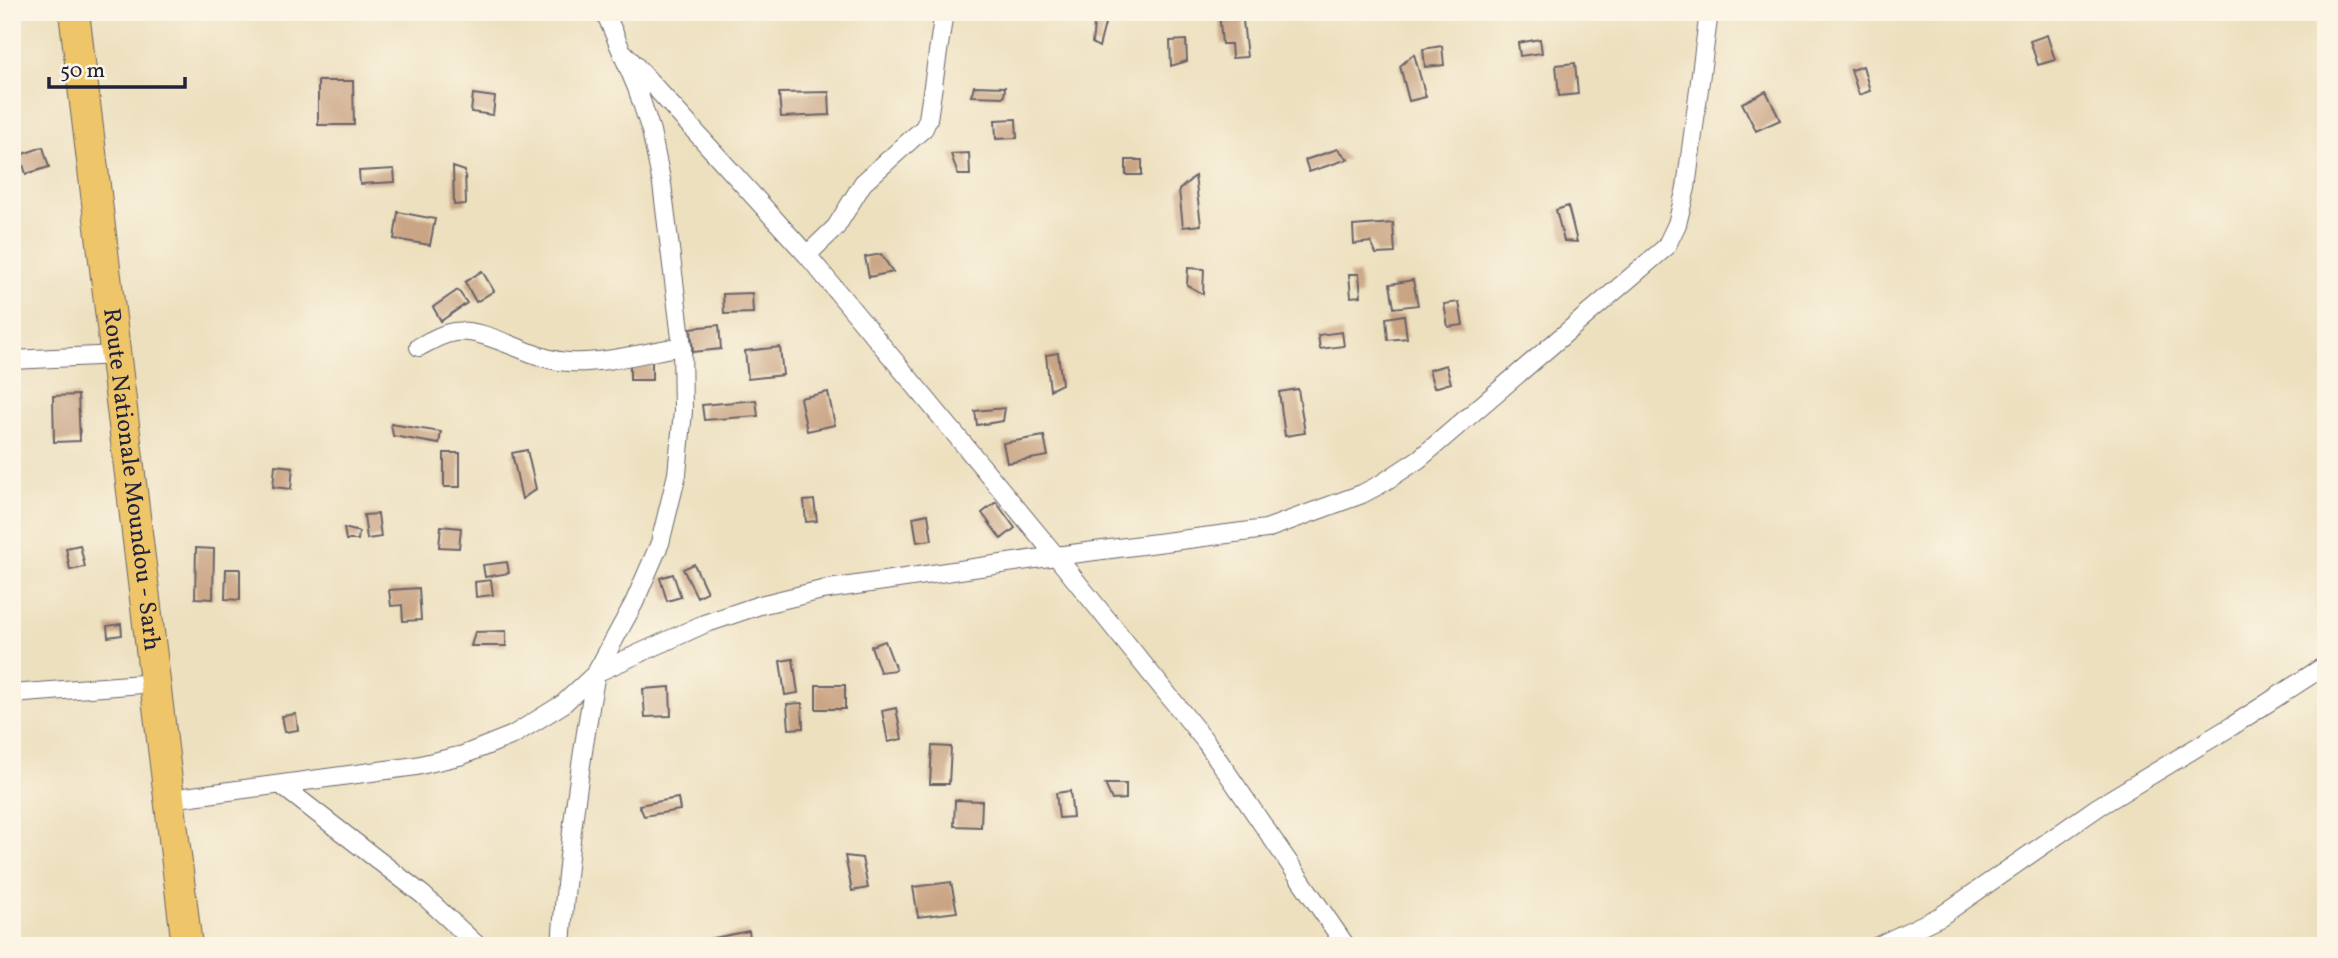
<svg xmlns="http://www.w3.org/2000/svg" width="2338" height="958" font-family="Vollkorn,serif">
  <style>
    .building { fill: #caa585 }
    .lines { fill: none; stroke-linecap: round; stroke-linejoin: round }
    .minor-casing { stroke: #696469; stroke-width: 20 }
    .trunk-casing { stroke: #696469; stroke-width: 32 }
    .minor { stroke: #fff; stroke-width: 18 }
    .trunk { stroke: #eec569; stroke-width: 30 }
    .labels { text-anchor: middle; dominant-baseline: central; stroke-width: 6; stroke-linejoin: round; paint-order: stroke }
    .street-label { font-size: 24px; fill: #22223b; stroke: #fcf5e5 }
  </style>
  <rect width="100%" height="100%" fill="#fcf5e5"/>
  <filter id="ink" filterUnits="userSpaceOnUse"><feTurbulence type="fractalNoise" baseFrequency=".0143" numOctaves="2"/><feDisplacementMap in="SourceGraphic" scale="14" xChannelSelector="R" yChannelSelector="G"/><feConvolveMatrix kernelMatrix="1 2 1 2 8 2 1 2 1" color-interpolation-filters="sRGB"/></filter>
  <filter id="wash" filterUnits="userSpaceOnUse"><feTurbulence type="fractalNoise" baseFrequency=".00686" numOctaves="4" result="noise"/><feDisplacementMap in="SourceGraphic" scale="28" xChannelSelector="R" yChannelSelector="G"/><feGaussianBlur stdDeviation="1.57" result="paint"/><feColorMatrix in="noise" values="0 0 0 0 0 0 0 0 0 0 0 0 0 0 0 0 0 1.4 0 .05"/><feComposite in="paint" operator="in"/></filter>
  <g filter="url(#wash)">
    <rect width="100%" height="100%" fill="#ede0bf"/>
    <g id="blocks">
      <path class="building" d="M1095,12H1135L1136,14L1095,17Z
        M1219,12H1242L1247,57L1232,58L1231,44H1222Z
        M1095,17L1106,20L1099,47L1092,43Z
        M2047,35L2055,60L2038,65L2030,41Z
        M1540,39L1542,53L1520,56L1518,43Z
        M1186,40L1187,61L1171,66L1170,41Z
        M1442,46L1444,65L1425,67L1423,49Z
        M1414,54L1426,97L1409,101L1400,66Z
        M1575,63L1578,94L1559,96L1556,65Z
        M1863,66L1870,91L1859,95L1851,70Z
        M318,81H353L354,125H318Z
        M974,86L1005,87L1004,97L971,96Z
        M1766,91L1780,120L1756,131L1742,103Z
        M829,92L830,115L781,117L779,93Z
        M473,94L495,97L493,115L471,112Z
        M1016,119L1017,138L996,139L995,120Z
        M43,147L49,167L26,174L20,155Z
        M1338,149L1348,159L1309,172L1305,160Z
        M969,153L970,175H958L951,154Z
        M1126,160H1142V175H1126Z
        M453,167L465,171L466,204L454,205Z
        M394,169L395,182L360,184L359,171Z
        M1195,176L1201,225L1183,227L1179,190Z
        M1568,206L1577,242L1564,241L1556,210Z
        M398,212L435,219L430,245L394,239Z
        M1393,223L1395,253L1376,254L1371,242L1354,244L1353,226Z
        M881,254L893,272L869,277L865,257Z
        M1188,268L1204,269L1203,294L1187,285Z
        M482,271L494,291L476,302L465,282Z
        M1349,274H1359L1361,296L1351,297Z
        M1413,280L1418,305L1394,308L1390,284Z
        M458,290L467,303L441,321L433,307Z
        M752,293L753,313L724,314L723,294Z
        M1459,302L1463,325L1448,327L1444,304Z
        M1404,315L1407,338L1388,340L1386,318Z
        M719,325L721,349L693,352L691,328Z
        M1342,332L1344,346L1320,349L1318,335Z
        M780,347L783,375L748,379L745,351Z
        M1058,353L1062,384L1050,390L1046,355Z
        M652,359V380H630V360Z
        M1446,365L1451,383L1434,388L1429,370Z
        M1298,389L1305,433L1285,436L1279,392Z
        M828,392L835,425L807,431L800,398Z
        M78,395L80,441L54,442L53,396Z
        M756,400L758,416L704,420L702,405Z
        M1005,408L1003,421L977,425L975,411Z
        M391,424L441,432L439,444L393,436Z
        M1044,436L1048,456L1007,463L1003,443Z
        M527,450L536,489L522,499L512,453Z
        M444,453H460V487H444Z
        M275,465L293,467L291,489L273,487Z
        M814,500L817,521L806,522L804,501Z
        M996,502L1015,528L1001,539L982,513Z
        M378,514L381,537L367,539L364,515Z
        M928,514L932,540L917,542L913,517Z
        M441,526L461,528L459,548L439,547Z
        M344,528L359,532L358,540H346Z
        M80,545L85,567L70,570L66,548Z
        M196,548L214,549L213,599L195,598Z
        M507,562L509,573L485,577L483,565Z
        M694,564L707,592L697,597L683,569Z
        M226,569H240V600L225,599Z
        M673,574L681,597L667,601L660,578Z
        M491,580L493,595L476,597L475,582Z
        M419,588L421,620L403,621L402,605L391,606L389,590Z
        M121,624L122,635L108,637L107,626Z
        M506,631V646H471L475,632Z
        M885,641L896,670L880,672L871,646Z
        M793,659L798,693L785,695L780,661Z
        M816,685H845V709H816Z
        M670,687L671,716L645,717L643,689Z
        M802,703L803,728L789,729L787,704Z
        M896,708L902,739L888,742L882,711Z
        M296,714L298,730L285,732L282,716Z
        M932,746L951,747L949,784H930Z
        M1105,784H1126V799L1112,800Z
        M1070,791L1073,817L1059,818L1056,793Z
        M678,798L680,810L644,816L639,805Z
        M955,800L982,801L981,827L954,826Z
        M845,856L862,858L868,888L852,891Z
        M951,882L957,912L918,917L913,887Z
        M749,931L751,946H695L694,942Z"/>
    </g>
  </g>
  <g filter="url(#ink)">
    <use href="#blocks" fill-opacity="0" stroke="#696469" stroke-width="2"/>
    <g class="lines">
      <g class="minor-casing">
        <path id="minor" d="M624,53L807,255L1056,556L1206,742L1346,946
          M807,255L836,227L863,183L924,128L928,119L944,12
          M419,347C430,341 441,334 454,332C488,327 532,361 569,362C604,364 647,352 682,346
          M12,360L117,355
          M596,673L704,624L760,605L822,590L1056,556L1266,529L1362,494L1381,484L1419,459L1666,247L1677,224L1686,188L1709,12
          M12,694L155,683
          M281,785L423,895L478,946
          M170,799L416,766L463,755L513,735L563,704L596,673L634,603L660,543L677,474L683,411L682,346L662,184L651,131L637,88L605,12
          M561,946C567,854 580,763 596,673
          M1878,946L1941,916L2098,807L2232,726L2326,665"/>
      </g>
      <g class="trunk-casing">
        <g id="trunk">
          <path id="s1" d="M74,12L187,946"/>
        </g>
      </g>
      <use href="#minor" class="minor"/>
      <use href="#trunk" class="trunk"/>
    </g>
  </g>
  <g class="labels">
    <g class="street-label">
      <text stroke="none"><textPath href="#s1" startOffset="471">Route Nationale Moundou - Sarh</textPath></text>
    </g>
  </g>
  <rect width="2338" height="958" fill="none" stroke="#fcf5e5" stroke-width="42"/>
  <path d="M49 77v10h136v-10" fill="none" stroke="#22223b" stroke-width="3.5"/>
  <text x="60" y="77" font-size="21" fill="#22223b" stroke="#fcf5e5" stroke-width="5" paint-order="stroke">50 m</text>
</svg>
